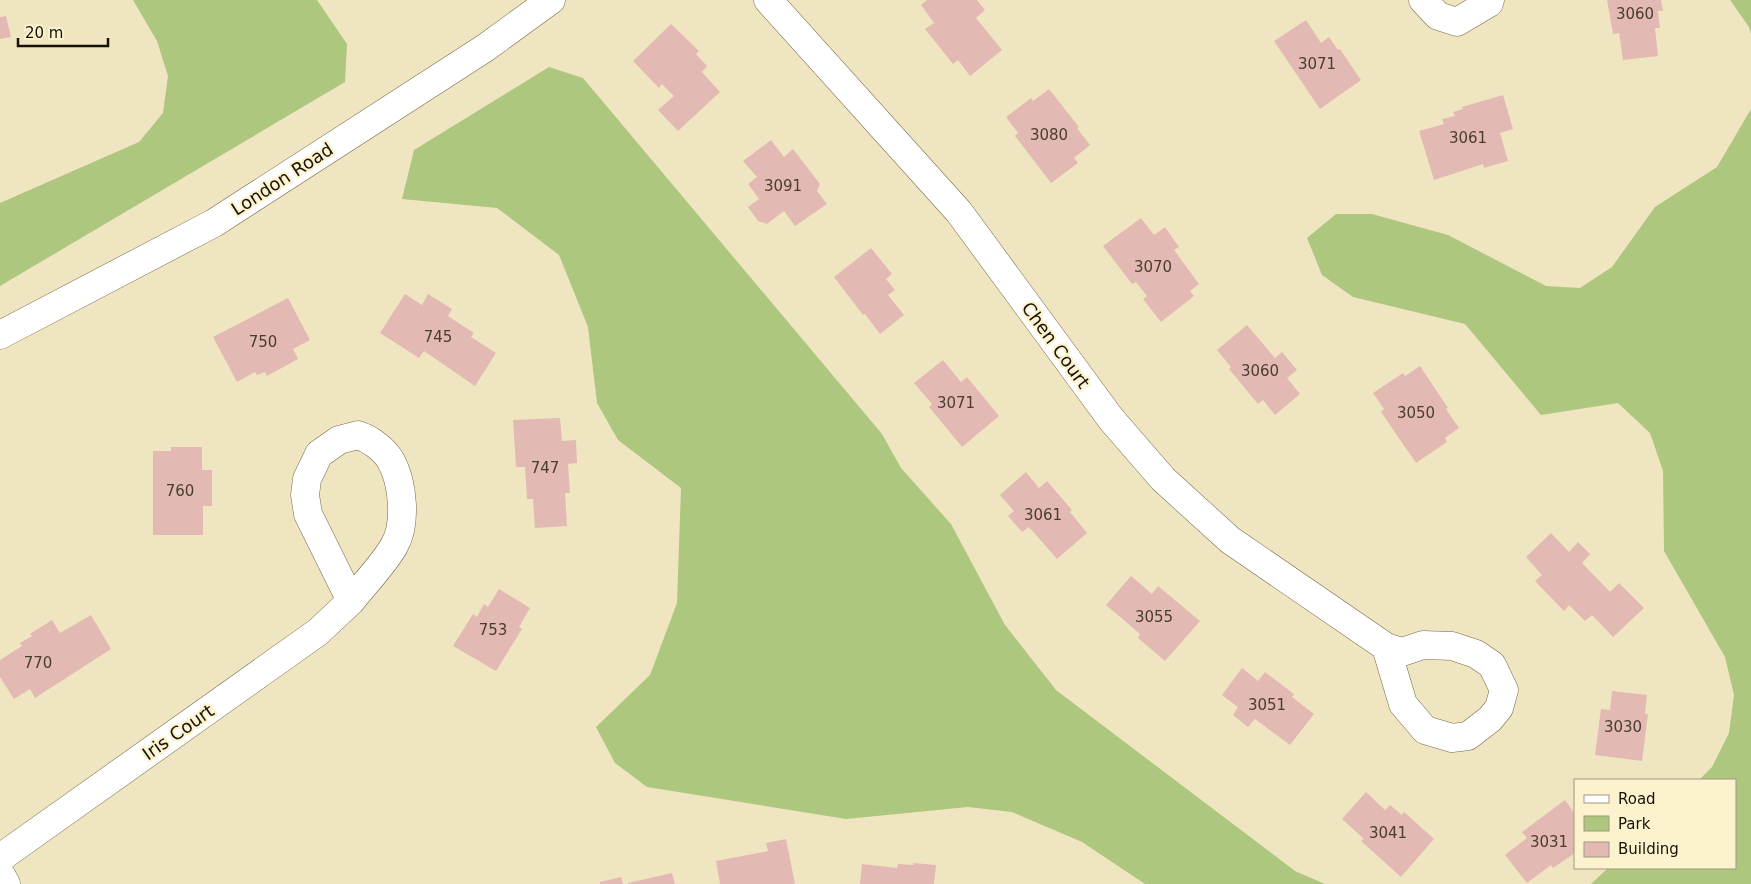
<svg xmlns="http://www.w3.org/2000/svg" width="1751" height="884" font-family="'DejaVu Sans',sans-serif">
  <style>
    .green { fill: #aec77f }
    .building { fill: #e3bab3 }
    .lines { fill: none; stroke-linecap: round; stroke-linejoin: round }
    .minor-casing { stroke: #746a4a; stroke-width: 29 }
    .minor { stroke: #fff; stroke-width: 28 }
    .labels { text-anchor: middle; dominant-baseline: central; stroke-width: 4.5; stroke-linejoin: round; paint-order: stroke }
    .number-label { font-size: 15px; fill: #493c31 }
    .street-label { font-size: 18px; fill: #161206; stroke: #fdf2ce }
  </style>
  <rect width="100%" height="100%" fill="#f0e5c1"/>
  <path class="green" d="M133,0H317L347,44L345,82L0,286V203L139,142L163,113L168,76L157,41Z
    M1730,0H1751V34L1749,27Z
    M549,67L583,78L882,434L901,468L951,524L1005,625L1056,690L1295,871L1325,884H1145L1082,842L1012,812L968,807L846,819L647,787L615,763L596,727L650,675L677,603L681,488L618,440L597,403L588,327L559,255L497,208L402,199L414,150Z
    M1751,109V884H1591L1608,868H1735V780H1699L1712,767L1729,733L1734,695L1725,657L1664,551L1663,471L1650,433L1618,403L1541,415L1465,324L1353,297L1322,275L1307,238L1336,214H1372L1448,235L1546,286L1580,288L1612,267L1655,207L1717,167Z"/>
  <path class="building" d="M927,0H977L985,10L976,18L1002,50L970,76L958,60L953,64L925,29L934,23L921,5Z
    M1607,0H1661L1663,11H1658L1660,28H1655L1658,56L1623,60L1619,33L1613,34Z
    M6,16L11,37L0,39V17Z
    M1306,20L1321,43L1329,37L1338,50L1340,49L1361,80L1320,109L1274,41Z
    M671,24L699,51L696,54L707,66L702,72L720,92L678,131L658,110L674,96L662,84L659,88L633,61Z
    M1049,89L1079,127L1077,128L1090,145L1074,158L1078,163L1051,183L1015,136L1018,133L1006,117L1031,98L1033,101Z
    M1503,95L1513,129L1500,133L1508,161L1484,168L1483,164L1434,180L1419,131L1444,124L1442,119L1455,116L1453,112L1463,109L1462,107Z
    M771,140L784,157L793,149L820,184L817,191L827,204L795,226L784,211L767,224L758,221L748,207L759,199L748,184L757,177L743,161Z
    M1141,218L1154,235L1165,227L1179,247L1174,250L1199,284L1190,291L1194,296L1161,322L1143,299L1147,296L1136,282L1132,284L1103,246Z
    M871,248L892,274L886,279L895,290L888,295L904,315L880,334L865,314L863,315L834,277Z
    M405,294L422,305L428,294L452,309L448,316L474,333L471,337L496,353L475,386L424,351L419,358L380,333Z
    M288,298L310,340L293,349L298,359L267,376L265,372L257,375L255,372L237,382L213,337Z
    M1247,325L1275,358L1282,352L1297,370L1287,378L1300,394L1275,415L1263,400L1258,404L1229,369L1231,367L1217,350Z
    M943,360L961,382L967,377L999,416L962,447L929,407L932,404L914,383Z
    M1420,366L1448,408L1446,409L1459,428L1445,438L1447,442L1416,463L1381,412L1384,409L1373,393L1403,373L1405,376Z
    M560,418L562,441L576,440L577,463L568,464L570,493H565L567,526L535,528L533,499H527L525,467H516L513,420Z
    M171,447H202V470H212V506H203V535H153V451H171Z
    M1026,472L1039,488L1047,481L1072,510L1070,512L1087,533L1057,559L1029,527L1022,532L1008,516L1014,511L1000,495Z
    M1551,533L1569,552L1578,542L1590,554L1582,563L1610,592L1619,583L1644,608L1613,637L1592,615L1585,621L1569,605L1564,611L1535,581L1542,575L1526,557Z
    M1131,576L1152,594L1158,586L1200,621L1165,661L1138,638L1140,634L1106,605Z
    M499,589L530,608L519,627L522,629L496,671L453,646L473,614L477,617L484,604L488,607Z
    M91,615L111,649L35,698L30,689L14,699L0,677V660L22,646L20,643L32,636L30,634L52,620L60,633Z
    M1242,668L1258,681L1265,672L1294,694L1292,697L1314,714L1290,745L1255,719L1248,727L1233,715L1238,707L1222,695Z
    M1612,691L1647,695L1645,714H1648L1642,761L1595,755L1601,709L1610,710Z
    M1366,792L1385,810L1390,805L1402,815L1404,812L1434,839L1401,877L1361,841L1364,839L1342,819Z
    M1565,800L1575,814V853L1553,868L1551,865L1527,883L1505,855L1527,838L1522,832Z
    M786,839L795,884H720L716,861L768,851L766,843Z
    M913,863L936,865L934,884H860L862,864L897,868L898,864L914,865Z
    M672,873L675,884H628V883Z
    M621,877L623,884H600V882Z"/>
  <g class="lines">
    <g class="minor-casing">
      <path id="minor" d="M768,0L959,212L1111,419L1163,479L1230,540L1386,647
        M1423,0L1438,16L1457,22L1489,3L1490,0
        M0,335L214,223L485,48L551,0
        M358,435C370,439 384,449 391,461C403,483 407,524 394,546C383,565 365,583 351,601L308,514L305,495L307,479L319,454L339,440Z
        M1423,645L1452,646L1476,654L1492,665L1504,690L1499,708L1490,719L1468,736L1452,738L1425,730L1403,704L1386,647L1402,652Z
        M0,858L318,632L351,601
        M0,873L6,884"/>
    </g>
    <use href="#minor" class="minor"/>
  </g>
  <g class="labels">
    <g class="number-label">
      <text x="1635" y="14">3060</text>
      <text x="1317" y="64">3071</text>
      <text x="1049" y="135">3080</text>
      <text x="1468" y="138">3061</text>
      <text x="783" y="186">3091</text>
      <text x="1153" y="267">3070</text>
      <text x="438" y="337">745</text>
      <text x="263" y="342">750</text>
      <text x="1260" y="371">3060</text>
      <text x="956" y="403">3071</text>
      <text x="1416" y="413">3050</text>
      <text x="545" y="468">747</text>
      <text x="180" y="491">760</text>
      <text x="1043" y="515">3061</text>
      <text x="1154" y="617">3055</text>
      <text x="493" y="630">753</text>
      <text x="38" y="663">770</text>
      <text x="1267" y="705">3051</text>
      <text x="1623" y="727">3030</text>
      <text x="1388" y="833">3041</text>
      <text x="1549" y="842">3031</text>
    </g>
    <g class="street-label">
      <text transform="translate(282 179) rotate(-33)">London Road</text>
      <text transform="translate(1056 345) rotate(54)">Chen Court</text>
      <text transform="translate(178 732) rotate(-35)">Iris Court</text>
    </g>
  </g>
  <rect x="1574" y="779" width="162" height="90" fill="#fdf2ce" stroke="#a1987e"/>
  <rect x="1584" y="795" width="25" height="8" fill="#ffffff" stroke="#a1987e"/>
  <text x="1618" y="804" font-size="15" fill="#161206">Road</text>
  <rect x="1584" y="816" width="25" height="15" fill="#aec77f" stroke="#a1987e"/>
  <text x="1618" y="829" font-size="15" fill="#161206">Park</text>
  <rect x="1584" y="842" width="25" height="15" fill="#e3bab3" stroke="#a1987e"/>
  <text x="1618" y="854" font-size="15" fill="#161206">Building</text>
  <path d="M18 38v8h90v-8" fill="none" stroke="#161206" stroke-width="2.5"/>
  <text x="25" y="38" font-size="15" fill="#161206" stroke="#fdf2ce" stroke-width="4" paint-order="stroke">20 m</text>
</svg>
